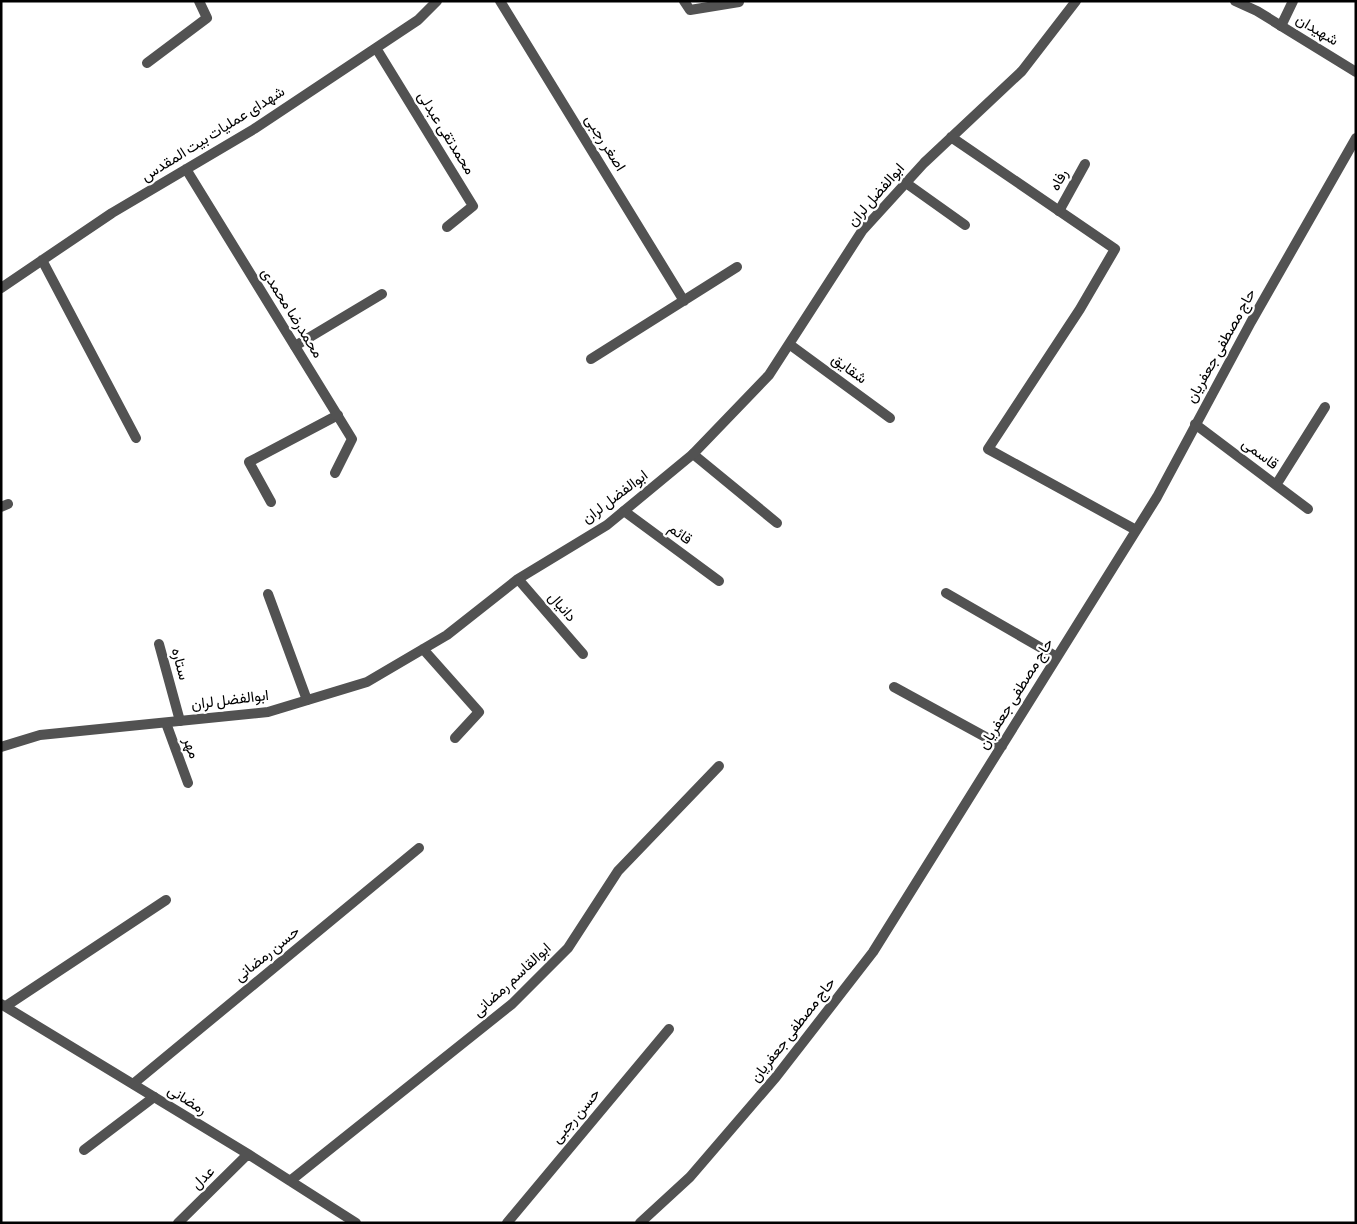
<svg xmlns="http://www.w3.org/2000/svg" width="1357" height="1224" font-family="'Alegreya Sans',Vazirmatn,sans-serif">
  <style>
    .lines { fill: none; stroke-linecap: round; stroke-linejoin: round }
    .lane { stroke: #525252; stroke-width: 10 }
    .street { stroke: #525252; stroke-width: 10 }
    .labels { text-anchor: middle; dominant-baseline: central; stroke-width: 4.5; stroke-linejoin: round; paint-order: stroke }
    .street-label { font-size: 15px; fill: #000; stroke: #fff }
  </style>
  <rect width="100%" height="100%" fill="#fff"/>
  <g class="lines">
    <path class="lane" d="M1281,26L1293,1
      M1059,211L1085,164
      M295,346L382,294
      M693,454L777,523
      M271,502L249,462L338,415
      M1,507L8,504
      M624,511L719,581
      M268,594L307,700
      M159,644L180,721
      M166,723L188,783
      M6,1006L166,900
      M84,1150L154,1097"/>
    <path class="street" d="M500,1L684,301
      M684,1L690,10L739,2
      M1235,1L1257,11L1356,72
      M376,48L473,206L447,227
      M147,63L207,18L199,1
      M951,137L1115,249L1080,309L988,449L1136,530
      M186,169L352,439L335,473
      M906,183L965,225
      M42,260L136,438
      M1,288L112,213L254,129L418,20L437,1
      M789,344L890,418
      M591,359L737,267
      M1195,424L1308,509
      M1276,485L1325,407
      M518,579L583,654
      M946,593L1057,657
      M423,649L479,712L455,738
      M894,687L1002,746
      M1,747L40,735L268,712L367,682L447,635L518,579L607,525L693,454L769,375L862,231L924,163L1022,71L1076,1
      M1,1004L248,1154L356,1223
      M133,1084L419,848
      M290,1181L512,1004L568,948L618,871L719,766
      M178,1223L248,1154
      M507,1223L669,1029
      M640,1223L690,1177L776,1077L873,952L1157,497L1251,322L1356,138"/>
  </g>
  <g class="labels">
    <g class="street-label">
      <text transform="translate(1317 30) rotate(31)">شهیدان</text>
      <text transform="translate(446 133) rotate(58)">محمدتقی عبدلی</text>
      <text transform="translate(213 134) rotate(-32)">شهدای عملیات بیت المقدس</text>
      <text transform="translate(605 143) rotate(58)">اصغر رجبی</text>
      <text transform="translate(1059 180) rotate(-61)">رفاه</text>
      <text transform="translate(876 195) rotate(-49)">ابوالفضل لران</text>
      <text transform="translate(292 313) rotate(58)">محمدرضا محمدی</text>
      <text transform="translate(1221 346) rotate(-61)">حاج مصطفی جعفریان</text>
      <text transform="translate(849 369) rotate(36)">شقایق</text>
      <text transform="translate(1260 454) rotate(37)">قاسمی</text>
      <text transform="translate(615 497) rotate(-37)">ابوالفضل لران</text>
      <text transform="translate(680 534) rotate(36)">قائم</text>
      <text transform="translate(562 607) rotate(49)">دانیال</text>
      <text transform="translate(180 664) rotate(75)">ستاره</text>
      <text transform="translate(1016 694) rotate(-58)">حاج مصطفی جعفریان</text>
      <text transform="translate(230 700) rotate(-7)">ابوالفضل لران</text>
      <text transform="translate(191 748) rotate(70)">مهر</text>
      <text transform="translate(267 954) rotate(-39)">حسن رمضانی</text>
      <text transform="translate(512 980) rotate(-43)">ابوالقاسم رمضانی</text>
      <text transform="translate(793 1030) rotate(-52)">حاج مصطفی جعفریان</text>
      <text transform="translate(187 1100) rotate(32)">رمضانی</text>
      <text transform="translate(576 1116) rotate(-50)">حسن رجبی</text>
      <text transform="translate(203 1178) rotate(-44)">عدل</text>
    </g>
  </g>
  <rect width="1357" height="1224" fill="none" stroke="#000000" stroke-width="5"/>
</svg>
